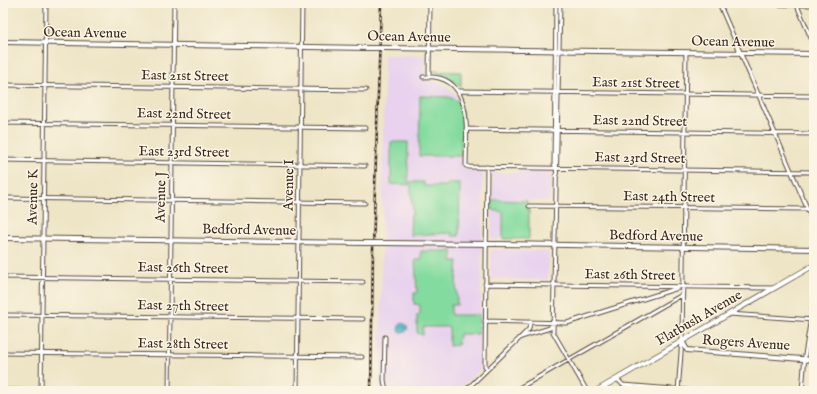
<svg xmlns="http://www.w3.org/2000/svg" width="817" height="394" font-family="'IM FELL English',serif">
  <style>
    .built { fill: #e8d2ee }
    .park { fill: #84db9f; stroke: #60825e }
    .water { fill: url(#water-rules); stroke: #447274 }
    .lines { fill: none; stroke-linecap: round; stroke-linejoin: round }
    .street-casing { stroke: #564637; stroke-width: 5 }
    .secondary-casing { stroke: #564637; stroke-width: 6 }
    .primary-casing { stroke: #564637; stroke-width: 6 }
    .street { stroke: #fff; stroke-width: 3 }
    .secondary { stroke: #fff; stroke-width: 4 }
    .primary { stroke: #fff; stroke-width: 4.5 }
    .rail-casing { stroke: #3b2a1e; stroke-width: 2.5 }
    .rail { stroke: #fcf5e5; stroke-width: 1; stroke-dasharray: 3; stroke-linecap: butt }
    .secondary-bridge-casing { stroke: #564637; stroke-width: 6; stroke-linecap: butt }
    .secondary-bridge { stroke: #fff; stroke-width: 4 }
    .labels { text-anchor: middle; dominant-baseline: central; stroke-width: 3; stroke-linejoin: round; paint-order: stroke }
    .street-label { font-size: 14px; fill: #3b2a1e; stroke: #fcf5e5 }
  </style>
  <defs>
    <pattern id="water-rules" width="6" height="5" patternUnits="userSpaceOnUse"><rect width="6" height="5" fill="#4ebac9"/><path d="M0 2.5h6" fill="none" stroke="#4297a3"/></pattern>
  </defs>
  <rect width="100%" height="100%" fill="#fcf5e5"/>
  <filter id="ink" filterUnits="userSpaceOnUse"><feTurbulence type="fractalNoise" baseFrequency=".025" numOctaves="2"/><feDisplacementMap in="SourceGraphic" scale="8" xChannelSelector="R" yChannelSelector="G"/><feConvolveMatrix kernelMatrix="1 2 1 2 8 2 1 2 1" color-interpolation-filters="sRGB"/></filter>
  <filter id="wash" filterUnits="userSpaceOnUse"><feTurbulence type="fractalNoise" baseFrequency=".012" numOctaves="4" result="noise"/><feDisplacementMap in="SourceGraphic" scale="16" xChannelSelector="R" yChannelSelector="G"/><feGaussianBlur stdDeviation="0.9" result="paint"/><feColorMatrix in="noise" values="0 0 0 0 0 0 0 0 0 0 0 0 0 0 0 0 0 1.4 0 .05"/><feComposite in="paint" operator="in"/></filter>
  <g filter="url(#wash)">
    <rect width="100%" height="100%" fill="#eee5c6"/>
    <path class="built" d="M384,55H424L425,81H434L445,85L454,93L460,103L462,113L461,167L469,171L480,172L483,175L480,369L458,391H380Z
      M525,172L551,173L550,201L492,200V173Z
      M492,210L503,211V239H497V250L549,251L548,280L491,279V250H495V239L491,238Z"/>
    <path class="park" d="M434,71L461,72V86L444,75Z
      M420,96L449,97L458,101L462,113L461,156H419Z
      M391,142H408V182H424V186H447L448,183H460L459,236H452V233L410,235L411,214H413C413,204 410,195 411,185L391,184Z
      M492,200L527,201V210H529V239H503V212L492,210Z
      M421,251H452V261H458L456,283L457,305H451V315H479L478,334H459L458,345L449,346V327H423V335L417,333V315L420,314V305L414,304V293H417L415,260H421Z"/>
    <path class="water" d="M398.5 328a4.5 4.5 0 1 1 9 0a4.5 4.5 0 1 1-9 0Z"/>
  </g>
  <g filter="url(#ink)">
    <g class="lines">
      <g class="street-casing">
        <path id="street" d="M556,3L554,164L556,168
          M560,3L553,332L587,391
          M674,3L814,5
          M719,3L814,224
          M796,3L814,45
          M429,76L430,3
          M423,77C475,72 466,133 466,166L469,167L814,172
          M3,85L366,90
          M459,91L814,96
          M3,123L366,128
          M466,129L814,134
          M3,160L365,166
          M3,198L365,203
          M529,206L808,209
          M3,277L363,282
          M485,284L774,288
          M729,314L814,320
          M3,315L363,319
          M485,321L567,323L678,288
          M385,337L384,380L386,391
          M521,337L550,328L553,323
          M3,353L362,357
          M487,369L485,366L487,167
          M617,379L623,385L697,391
          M3,390L54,391
          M41,391L46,3
          M169,391L174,3
          M297,391L302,3
          M465,391L521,337L529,329L530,322
          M514,391L682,295
          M678,391L682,341L686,52
          M802,391L805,355L814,299"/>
      </g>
      <g class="secondary-casing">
        <path id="secondary" d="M3,42L369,48
          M385,48L814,54
          M3,238L366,243
          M382,243L495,244
          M497,244L814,249
          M682,341L687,350L814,360"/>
      </g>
      <g class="primary-casing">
        <path id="primary" d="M596,391L814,265"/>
      </g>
      <use href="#street" class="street"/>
      <use href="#secondary" class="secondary"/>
      <use href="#primary" class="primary"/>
      <g class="rail-casing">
        <path id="rail" d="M371,391L373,249L381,3"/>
      </g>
      <use href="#rail" class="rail"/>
      <g class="secondary-bridge-casing">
        <path id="secondary-bridge" d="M369,48H385
          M366,243H382"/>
      </g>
      <use href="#secondary-bridge" class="secondary-bridge"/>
    </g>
  </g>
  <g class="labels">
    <g class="street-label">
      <text transform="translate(85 33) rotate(1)">Ocean Avenue</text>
      <text transform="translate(409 37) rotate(1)">Ocean Avenue</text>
      <text transform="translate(733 42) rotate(1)">Ocean Avenue</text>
      <text transform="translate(185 76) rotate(1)">East 21st Street</text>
      <text transform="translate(636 83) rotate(1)">East 21st Street</text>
      <text transform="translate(184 114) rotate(1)">East 22nd Street</text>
      <text transform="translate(640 121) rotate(1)">East 22nd Street</text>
      <text transform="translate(184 152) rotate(1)">East 23rd Street</text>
      <text transform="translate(640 158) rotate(1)">East 23rd Street</text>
      <text transform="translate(289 185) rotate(-89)">Avenue I</text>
      <text transform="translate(33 197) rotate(-89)">Avenue K</text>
      <text transform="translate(161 197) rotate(-89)">Avenue J</text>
      <text transform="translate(669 197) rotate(1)">East 24th Street</text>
      <text transform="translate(249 230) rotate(1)">Bedford Avenue</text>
      <text transform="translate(656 236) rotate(1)">Bedford Avenue</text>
      <text transform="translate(183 268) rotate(1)">East 26th Street</text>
      <text transform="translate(630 275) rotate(1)">East 26th Street</text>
      <text transform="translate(183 306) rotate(1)">East 27th Street</text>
      <text transform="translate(699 318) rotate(-30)">Flatbush Avenue</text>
      <text transform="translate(746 343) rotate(4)">Rogers Avenue</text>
      <text transform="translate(183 344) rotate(1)">East 28th Street</text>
    </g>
  </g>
  <rect width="817" height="394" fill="none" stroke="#fcf5e5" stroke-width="16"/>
</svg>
